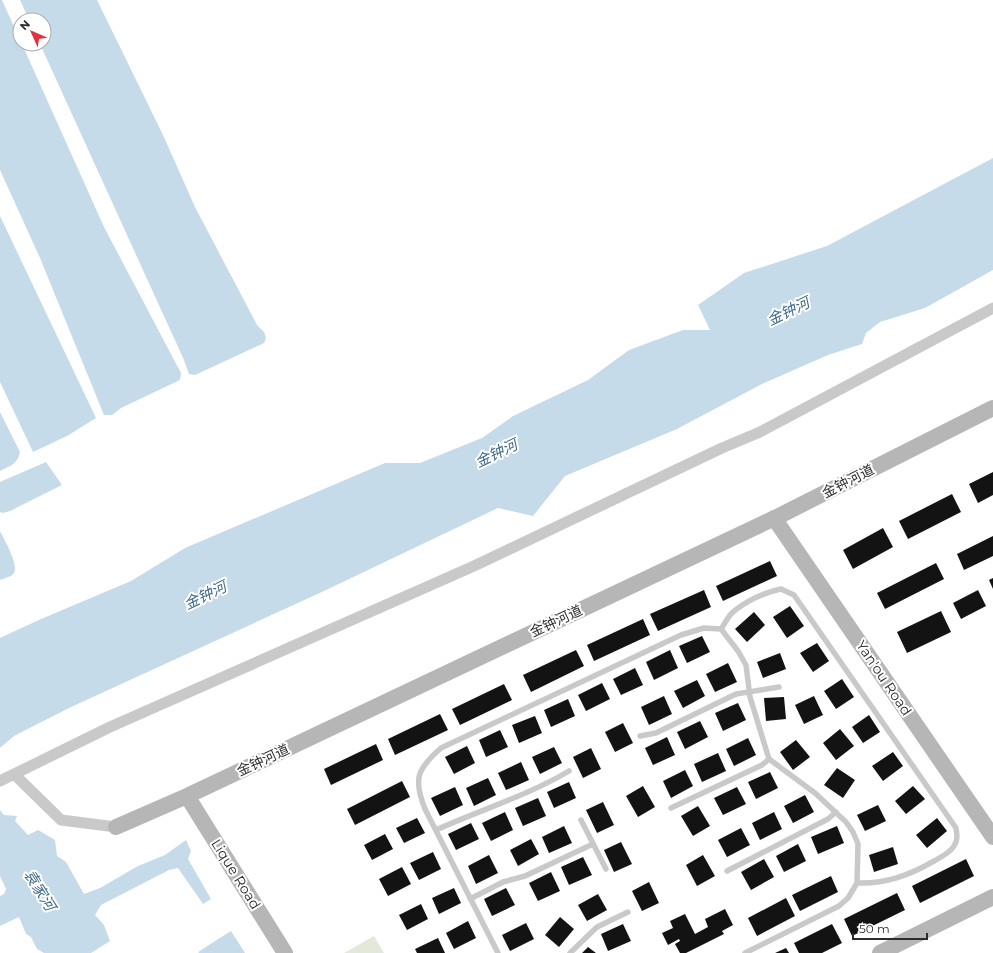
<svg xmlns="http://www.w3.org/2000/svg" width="993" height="953" font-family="Montserrat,'Noto Sans SC',sans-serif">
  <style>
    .green { fill: #e2e9da }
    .water { fill: #c6dbe9 }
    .building { fill: #131313 }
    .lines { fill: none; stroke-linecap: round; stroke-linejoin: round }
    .lane { stroke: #c9c9c9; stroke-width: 5.5 }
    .street { stroke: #c9c9c9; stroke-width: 11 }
    .secondary { stroke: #b6b6b6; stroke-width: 16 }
    .labels { text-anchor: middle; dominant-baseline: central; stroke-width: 4; stroke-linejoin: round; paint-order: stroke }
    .street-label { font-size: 14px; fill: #2c2c2c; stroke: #fff }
    .water-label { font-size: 15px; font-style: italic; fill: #3f6b89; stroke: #fff }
  </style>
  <rect width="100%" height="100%" fill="#fff"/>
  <path class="green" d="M374,936L384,953H344Z"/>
  <path class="water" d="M0,0H2L20,40V44H22L104,227L181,373L180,380L121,408L112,415H104L40,258L0,170Z
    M20,0H97L163,135L195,207L257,325L264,332L266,338L264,343L195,375L189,374L184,360L40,44H44V20H29Z
    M993,158V270L925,308L880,322L866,333L862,344L828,355L762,384L677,429L565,476L533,516L498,508L324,591L69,708L14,736L0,748V638L41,619L131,581L185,548L385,463H420L482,438L513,416L588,380L629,350L683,330H710L698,305L744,273L827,246Z
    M0,216L96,418L67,436L33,452L0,382Z
    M0,412L20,452C18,464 10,466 0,471Z
    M46,462L62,485L10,511L3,513L0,512V482Z
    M0,531C4,539 19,565 14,573C12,577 4,578 0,580Z
    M0,810L4,815L17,816L15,821L28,835L38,830L55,840L57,856L66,862L84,894L100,888L138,866L165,855L186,840L191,851L188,859L211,899L203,904L178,868L169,870L101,905L95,915L104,925L110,941L91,953H44L37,949L31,937L26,934L19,917L0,926V896L4,894L6,889L0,876Z
    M231,931L245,953H199L198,952Z"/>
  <path class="building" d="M993,472V495L978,503L969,484Z
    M952,494L961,512L908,539L899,521Z
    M883,528L893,547L853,569L843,550Z
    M993,536V556L964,570L957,554Z
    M770,561L777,576L723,601L716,586Z
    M936,563L944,579L885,609L877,593Z
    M993,578V589L989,580Z
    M704,590L711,607L658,631L650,614Z
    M978,590L986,606L961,619L953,603Z
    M790,606L804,626L787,638L773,617Z
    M941,611L951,632L907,653L897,632Z
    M754,612L765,625L747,642L735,629Z
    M643,619L650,635L594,661L587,645Z
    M702,636L710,652L687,663L679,646Z
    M817,643L829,661L813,672L800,653Z
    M576,650L584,666L531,692L523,675Z
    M670,650L678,668L654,680L646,662Z
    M780,653L786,669L763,678L757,662Z
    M728,663L737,682L715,692L706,674Z
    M635,668L643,685L621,695L613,679Z
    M842,679L854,697L836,709L824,691Z
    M697,680L705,696L683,708L674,691Z
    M602,683L610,699L586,711L578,695Z
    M504,684L512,700L460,725L452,709Z
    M664,696L672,714L649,725L641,707Z
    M814,696L823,715L804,724L795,705Z
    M784,697L786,719L766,721L764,698Z
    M568,699L575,716L551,727L544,710Z
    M738,703L746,720L723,731L715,713Z
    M440,714L448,730L395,755L388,739Z
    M869,715L880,732L863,743L852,727Z
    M535,716L542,733L519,743L512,725Z
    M700,721L708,737L685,749L677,732Z
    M623,723L633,743L615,752L605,732Z
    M840,729L854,746L836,760L823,743Z
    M500,730L508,747L486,757L479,740Z
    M667,737L675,755L653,765L645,748Z
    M748,738L756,755L734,766L726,749Z
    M796,740L810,757L793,770L780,752Z
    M376,744L383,760L331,785L324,769Z
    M467,746L475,763L454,774L445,757Z
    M554,747L562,763L540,774L532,757Z
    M591,748L601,769L583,778L573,757Z
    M893,752L903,766L883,781L872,766Z
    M718,753L726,771L702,782L694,764Z
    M521,762L529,780L506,790L498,773Z
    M837,768L855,780L843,798L824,785Z
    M685,770L693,786L671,798L663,781Z
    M770,772L778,788L756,799L748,782Z
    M488,778L496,795L474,806L466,788Z
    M402,781L410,797L355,825L347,809Z
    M569,782L576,798L554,808L547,792Z
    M643,786L655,807L638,817L626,796Z
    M913,786L925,799L906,814L895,801Z
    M455,787L463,805L440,816L431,798Z
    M737,787L746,804L723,815L714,798Z
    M805,795L814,812L793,823L784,806Z
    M538,798L546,816L523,826L515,808Z
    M603,802L614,825L597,833L586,810Z
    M878,805L886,821L865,831L857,815Z
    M698,806L710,826L693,836L681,816Z
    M505,812L513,830L491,841L482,823Z
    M774,812L782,829L760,840L752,823Z
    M417,818L425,833L404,843L396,828Z
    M937,818L947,831L927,848L916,835Z
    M471,823L479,839L456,850L448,834Z
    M564,826L572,843L549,853L542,837Z
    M837,826L844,843L818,854L811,837Z
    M741,828L750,845L727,857L718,840Z
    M385,834L393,849L372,860L364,845Z
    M531,839L539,854L518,866L510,850Z
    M621,842L632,864L614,872L604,850Z
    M798,844L806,861L784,872L776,856Z
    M893,847L898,864L874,872L869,855Z
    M433,852L441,869L419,880L410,863Z
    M489,855L498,873L476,884L468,866Z
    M703,855L715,876L697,886L686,865Z
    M583,857L592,875L569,885L561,867Z
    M764,859L774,877L751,890L741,872Z
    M966,859L974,876L920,903L912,886Z
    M402,867L411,884L388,896L379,879Z
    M551,872L560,891L538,901L529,883Z
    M831,876L838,892L800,911L792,895Z
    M649,882L659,903L642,911L632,891Z
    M454,888L461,903L439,914L432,898Z
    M506,888L515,905L492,916L484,899Z
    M897,893L905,910L852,936L844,919Z
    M598,894L607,910L587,921L578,905Z
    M786,898L795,916L757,936L748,918Z
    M421,904L428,919L407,930L399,915Z
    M725,909L733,925L722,931L724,934L686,953H680L675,944L680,941L679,939L668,945L662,933L673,928L670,921L685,914L695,934L708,927L705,919Z
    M560,917L574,929L559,947L545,935Z
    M468,921L476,938L454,949L446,933Z
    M526,923L534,939L510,951L502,935Z
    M623,924L631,941L608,951L601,934Z
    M832,924L842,943L822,953H799L794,943Z
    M438,938L445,953H417L415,949Z
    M588,947L596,953H582Z
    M786,948L789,953H775Z"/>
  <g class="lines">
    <path class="lane" d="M721,629C725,624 728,616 733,612C746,601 765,592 781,589L794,595L956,828C957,835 958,840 954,846C950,853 941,857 934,861C910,875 886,884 857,883
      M640,736L656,733L736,694L779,687
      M671,808L762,765L769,759
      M581,820L606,869
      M436,830C480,810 527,796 569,771
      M727,871L828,819L836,812
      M470,899L503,882L525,876L593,844
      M498,953L425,809C413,779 417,769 441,748L681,635L704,628L721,629L738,651L746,665L750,697L769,759L815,793L846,822L853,832L858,844L857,883L848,898L839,906L745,953
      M570,953L597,927L628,912"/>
    <path class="street" d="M14,774L61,820L116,827
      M0,781L110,727L474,566L722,448L760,432L993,308"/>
    <path class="secondary" d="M774,518L993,837
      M187,796L285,953
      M116,827L187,796L781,515L993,408
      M880,953L993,897"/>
  </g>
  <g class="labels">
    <g class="street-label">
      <text transform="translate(848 481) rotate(-27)">金钟河道</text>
      <text transform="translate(556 621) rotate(-25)">金钟河道</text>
      <text transform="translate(884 678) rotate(56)">Yan'ou Road</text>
      <text transform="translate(263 760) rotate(-25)">金钟河道</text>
      <text transform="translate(236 874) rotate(58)">Lique Road</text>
    </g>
    <g class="water-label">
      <text transform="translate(788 311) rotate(-26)">金钟河</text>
      <text transform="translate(496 453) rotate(-26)">金钟河</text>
      <text transform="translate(205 595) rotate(-26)">金钟河</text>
      <text transform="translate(40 890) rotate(58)">袁家河</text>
    </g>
  </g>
  <g transform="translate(32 32) rotate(315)"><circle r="19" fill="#ffffff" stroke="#ababab"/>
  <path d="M0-3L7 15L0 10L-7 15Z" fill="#dc353f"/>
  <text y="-6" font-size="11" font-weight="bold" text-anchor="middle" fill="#2c2c2c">N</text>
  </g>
  <path d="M853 933v6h74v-6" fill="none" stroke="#2c2c2c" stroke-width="2"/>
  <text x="859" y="933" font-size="12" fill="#2c2c2c" stroke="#ffffff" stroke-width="3" paint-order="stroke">50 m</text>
</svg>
